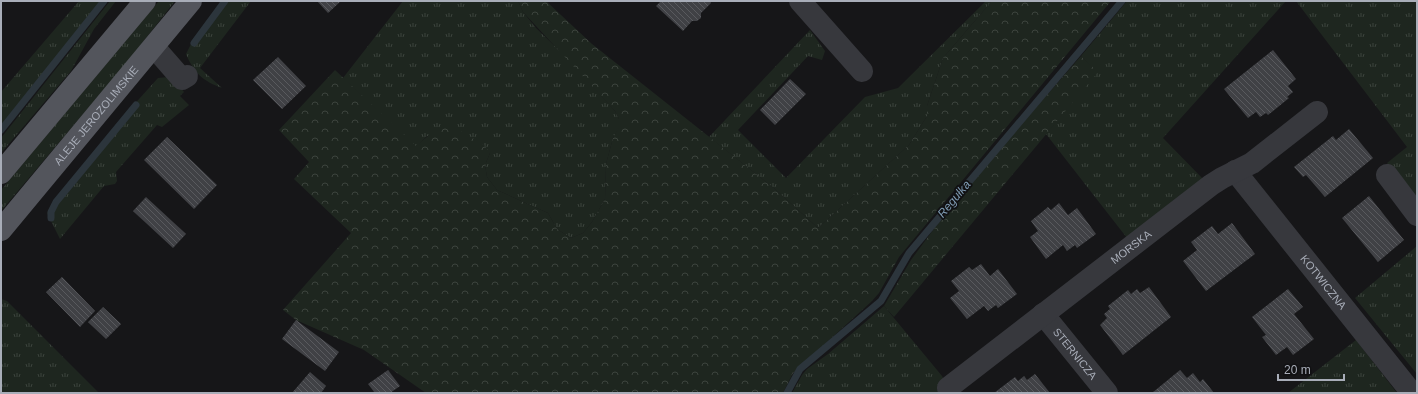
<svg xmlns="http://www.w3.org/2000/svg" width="1418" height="394" font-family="Helvetica,sans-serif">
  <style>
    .grass { fill: url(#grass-tufts) }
    .forest { fill: url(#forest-crowns) }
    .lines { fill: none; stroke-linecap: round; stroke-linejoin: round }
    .stream { stroke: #2c353c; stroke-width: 7 }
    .building { fill: url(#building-back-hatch) }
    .minor { stroke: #37383d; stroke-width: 22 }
    .major { stroke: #53555c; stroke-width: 22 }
    .labels { text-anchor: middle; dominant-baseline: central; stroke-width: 3.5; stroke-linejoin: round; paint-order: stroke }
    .street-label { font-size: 11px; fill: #a8adb8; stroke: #111113 }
    .water-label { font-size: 12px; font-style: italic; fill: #7f9bb3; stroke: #111113 }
  </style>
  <defs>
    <pattern id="grass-tufts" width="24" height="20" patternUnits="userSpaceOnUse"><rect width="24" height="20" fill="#1e261f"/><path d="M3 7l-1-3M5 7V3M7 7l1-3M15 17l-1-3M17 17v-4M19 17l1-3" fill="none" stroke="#3c433d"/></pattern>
    <pattern id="forest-crowns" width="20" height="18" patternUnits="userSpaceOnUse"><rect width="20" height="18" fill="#1e261f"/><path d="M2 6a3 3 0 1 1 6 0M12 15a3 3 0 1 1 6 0" fill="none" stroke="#3c433d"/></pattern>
    <pattern id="building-back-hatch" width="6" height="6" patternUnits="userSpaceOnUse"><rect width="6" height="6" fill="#404145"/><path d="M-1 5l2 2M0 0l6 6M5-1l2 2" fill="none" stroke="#595a5e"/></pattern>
  </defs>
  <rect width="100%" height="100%" fill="#161618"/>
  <path class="grass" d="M79,1H101L1,126V92Z
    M110,1H116L94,29L71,71L1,153V138Z
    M159,1H175L128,61L1,211V190Z
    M224,1H251L200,68L222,88C203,81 194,73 186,54L192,42Z
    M403,1H518L523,12L536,28L567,58L615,111L619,119V128L613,138L606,164L605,199L592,222L583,233L571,238L557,229L548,213L497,190L487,177L485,165L490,153L427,136L416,147L343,78Z
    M986,1H992L943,58L927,106V116L909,145L818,228L775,189L709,137L810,30L825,51L822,60L808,56L738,130L786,178L865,97L898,88Z
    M1127,1H1286L1163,138L1204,180L1127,238L1046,134L1097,72L1081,56Z
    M1296,1H1417V206L1387,163L1407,147Z
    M169,77L176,82L184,92L180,96L189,105L162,127L157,125L116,172L117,181L115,184L104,186L60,239L47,213L121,119L158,78Z
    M1417,246V374L1355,298Z
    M1,299L7,301L99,393H1Z
    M884,306L942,376L951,393H792L802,375L807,369L828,354Z
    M1356,340L1397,393H1288Z"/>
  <path class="forest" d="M518,1H546L592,44L775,189L818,228L909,145L927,116V106L943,58L992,1H1111L899,257L879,293L871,302L793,373L783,393H426L364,350L296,320L283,310L351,233L294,179L309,162L279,130L335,70L416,146C428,136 435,129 452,126L484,145L490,153L485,165L487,177L497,190L548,213L557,229L571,238L583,233L592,222L605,199L606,164L613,138L619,127V119L615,111L523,12Z
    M1081,56L1098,72L894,317L884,306L911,260L936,226L1018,128Z"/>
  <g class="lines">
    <path class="stream" d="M194,43L225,1
      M1,130L104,1
      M51,218V212L56,202L136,105
      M787,393L800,369L881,301L909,253L1122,1"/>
  </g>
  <path class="building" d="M317,1H341L328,13Z
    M661,1H709L711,3L701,13V18L697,21H692L683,31L656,6Z
    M1273,50L1296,79L1288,86L1293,92L1287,97L1289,98L1268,115L1266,113L1260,117L1256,112L1248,118L1224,89Z
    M278,57L306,86L282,109L253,80Z
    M790,79L806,94L775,125L760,110Z
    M1349,129L1373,158L1325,197L1306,175L1303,177L1294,167L1333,136L1336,140Z
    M167,137L217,185L194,209L144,160Z
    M1369,196L1404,240L1378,262L1342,218Z
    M146,197L186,234L173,248L133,211Z
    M1059,203L1068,215L1077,208L1096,234L1077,248L1075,245L1067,251L1063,245L1046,259L1030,237L1038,231L1031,221L1048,207L1051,210Z
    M1232,223L1255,254L1206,291L1183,261L1197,250L1191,242L1212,226L1218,234Z
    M981,264L990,276L998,269L1017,294L998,308L996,305L988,311L984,306L967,319L950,298L959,291L951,281L969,267L972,270Z
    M62,277L95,311L80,327L46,292Z
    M1149,287L1171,317L1123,355L1100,325L1107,318L1104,314L1110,309L1108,306L1128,290L1131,294L1137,289L1140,293Z
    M1288,289L1303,307L1294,314L1314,339L1293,355L1287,347L1276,355L1262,337L1266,335L1252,317Z
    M103,307L121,324L106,339L88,322Z
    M296,320L339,352L325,371L282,339Z
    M388,370L400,386L390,393H375L368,384Z
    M1180,370L1187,378L1193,373L1200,382L1203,379L1214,393H1152Z
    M310,372L326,386L321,393H292Z
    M1035,374L1050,393H994L1015,377L1018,381L1024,376L1027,380Z"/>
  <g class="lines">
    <g class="minor">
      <path d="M800,1L862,71"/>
      <path d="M154,47L182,79L187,76"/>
      <path id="s1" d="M1235,171L1412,393"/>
      <path d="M1387,175L1417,215"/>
      <path id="s2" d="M1043,314L1107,393"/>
      <path id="s3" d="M948,388L1211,185L1222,178L1252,163L1317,112"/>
    </g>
    <g class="major">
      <path d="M1,173L145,1"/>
      <path id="s4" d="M1,230L191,1"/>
    </g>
  </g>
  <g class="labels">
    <g class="street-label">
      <text stroke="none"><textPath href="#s4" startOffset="149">ALEJE JEROZOLIMSKIE</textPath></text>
      <text stroke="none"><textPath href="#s3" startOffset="231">MORSKA</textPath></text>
      <text stroke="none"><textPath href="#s1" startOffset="142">KOTWICZNA</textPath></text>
      <text stroke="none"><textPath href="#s2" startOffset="51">STERNICZA</textPath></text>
    </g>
    <g class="water-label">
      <text transform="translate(954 199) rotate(-50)">Regułka</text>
    </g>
  </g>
  <rect width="1418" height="394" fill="none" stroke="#a8adb8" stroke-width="4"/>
  <path d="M1278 374v6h66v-6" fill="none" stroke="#a8adb8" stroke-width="2"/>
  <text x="1284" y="374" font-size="12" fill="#a8adb8" stroke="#111113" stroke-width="3" paint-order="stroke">20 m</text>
</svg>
